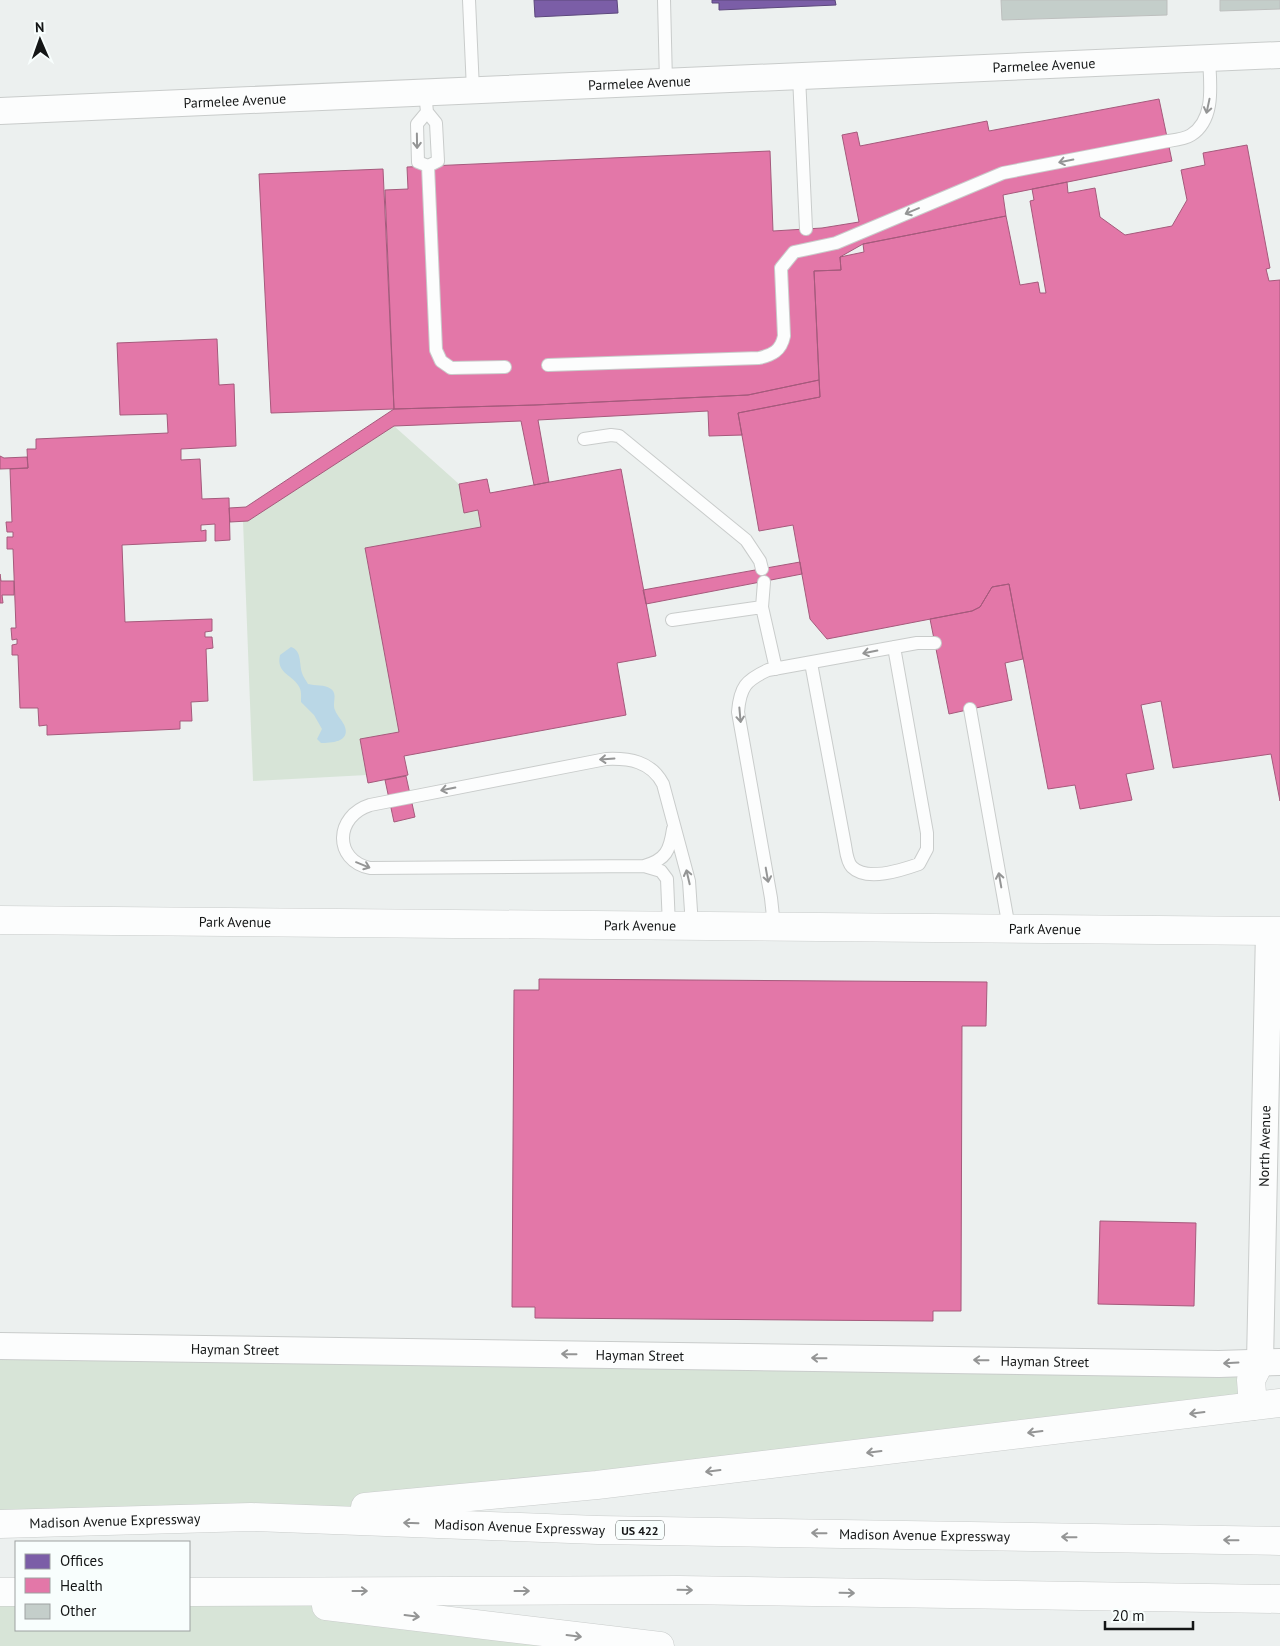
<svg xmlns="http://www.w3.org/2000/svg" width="1280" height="1646" font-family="'PT Sans',sans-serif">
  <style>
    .green { fill: #d7e4d7 }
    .water { fill: #bad7e6 }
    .offices { fill: #7b5ea7; stroke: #5c487c }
    .health { fill: #e377a8; stroke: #a55a7c }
    .building { fill: #c4ceca; stroke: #bdbfbe }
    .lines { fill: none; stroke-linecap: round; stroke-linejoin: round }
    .service-casing { stroke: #c9cccb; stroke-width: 14 }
    .minor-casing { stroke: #c9cccb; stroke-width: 28 }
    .tertiary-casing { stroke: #c9cccb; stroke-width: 29 }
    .motorway-casing { stroke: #c9cccb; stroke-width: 29 }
    .service { stroke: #fcfdfd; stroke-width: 12 }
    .minor { stroke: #fcfdfd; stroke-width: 26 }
    .tertiary { stroke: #fcfdfd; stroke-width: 28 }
    .motorway { stroke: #fcfdfd; stroke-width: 28 }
    .oneway { stroke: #949595 }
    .labels { text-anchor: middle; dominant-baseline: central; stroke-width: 5; stroke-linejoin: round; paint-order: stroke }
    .shield { fill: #f8fefd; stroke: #585c5b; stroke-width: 1 }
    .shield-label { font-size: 12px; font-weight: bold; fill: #141616 }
    .street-label { font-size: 14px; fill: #141616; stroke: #f8fefd }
  </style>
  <rect width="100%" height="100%" fill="#ecf0ef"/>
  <path class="green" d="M394,426L459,484L464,512L478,510L481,527L365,548L399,732L360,739L367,775L253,781L243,521H248Z
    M0,1346L1260,1362L1253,1406L597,1485L251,1517L0,1524Z
    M208,1591L660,1646H0V1592H16V1630H189V1592Z"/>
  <path class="water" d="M291,647C302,651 299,663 302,673C303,677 306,680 308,684C315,686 325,684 331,689C338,694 332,703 335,710C337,716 343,721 345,727C350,742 331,743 321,743L317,739L322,729L314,715L301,702C301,696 302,690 298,685C291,674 276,673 280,655Z"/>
  <path class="offices" d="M534,0H617L618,13L535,17Z
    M712,0H835L836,5L719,10V3H712Z"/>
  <path class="health" d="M1159,99L1172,161L1003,195L1006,216L863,244L840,257L841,270L814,271L819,380L748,395L535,405L394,409L385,190L408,189L407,167L770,151L773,231L822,228L859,222L842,135L857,132L860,146L987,121L989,131Z
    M1247,145L1270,268L1266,269L1269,281L1280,280V801L1271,754L1173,768L1161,701L1141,705L1154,769L1126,774L1132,800L1080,809L1075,785L1048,789L1009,584L992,587L980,607L972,611L827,639L810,619L793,525L759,531L738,413L820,397L814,271L841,270L840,257L864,252L863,244L1006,216L1020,285L1038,282L1040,293H1046L1030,201L1034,200L1032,189L1067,182L1068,193L1095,188L1100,217L1125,235L1172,226L1187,200L1181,170L1205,165L1203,153Z
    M383,169L394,409L271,413L259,174Z
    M217,339L219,385L234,384L236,446L181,449V460L200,459L202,499L229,498L230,540L215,541V524L201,525V531L206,530V541L122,545L125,622L212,619V631L205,632V637H212L213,648L206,649L208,701L191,702L192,721H180V729L47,735V725L39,726L38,708H20L18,655H12V645L17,644V639L12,640L11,628H16L13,549H7V537H13V532H7L6,522H12L10,469L28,468L27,449H36V439L168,433L167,414L120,415L117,343Z
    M819,380L820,397L738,413L742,435L709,436L708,411L538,420L549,482L534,485L521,421L394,426L248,521L230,522L229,508L246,507L394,409L535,405L748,395Z
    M0,456L4,458L27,457L28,468L0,469Z
    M621,469L656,656L617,663L626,715L404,756L408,775L368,783L360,739L399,732L365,548L481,527L478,510L464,513L459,484L487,479L490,493Z
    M800,562L802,574L646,604L643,590Z
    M0,574L1,581H14V595H2L3,603H0Z
    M1009,584L1023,659L1005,663L1012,700L949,714L930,619L972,611L980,607L992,587Z
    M406,776L415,817L394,822L385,780Z
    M539,979L987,982L986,1026H962L961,1311H933V1321L535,1318V1307H512L514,990H539Z
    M1100,1221L1196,1223L1194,1306L1098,1304Z"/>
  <path class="building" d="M1001,0H1167V15L1002,20Z
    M1220,0H1280V9L1220,11Z"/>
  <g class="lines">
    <g class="service-casing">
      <path id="service" d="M469,0L473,90
        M664,0L666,82
        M799,76L806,229
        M425,92L427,112L436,123L438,161L428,166
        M427,112L417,124L418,162L428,166
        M428,166L436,350L441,361L451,368L505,367
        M548,365L759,358C772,355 781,351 784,336L781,268L794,252L836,243L1003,173L1168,141C1175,140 1185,139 1191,135C1216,119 1210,83 1209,58
        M584,439L611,435L619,436L746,540L760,561L762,569
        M764,582L762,607L776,669
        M672,620L762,607
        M811,663L845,845C846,851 847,862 852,867C867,882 902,870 919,864L927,849V833L894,647
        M970,709L1009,928
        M644,866C666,860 670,850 673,829
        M669,926L667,879L661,871L644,866L370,868C333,860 335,816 370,805L606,759C629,758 651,761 663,784L689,881L692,926
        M774,926L771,898L738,712C740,687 746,680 768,670L917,643H935"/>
    </g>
    <g class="minor-casing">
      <g id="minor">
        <path id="s1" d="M0,111L1280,55"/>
        <path id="s2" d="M0,1346L1219,1364L1280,1362"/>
        <path id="s3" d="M1260,1362L1269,931"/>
      </g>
    </g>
    <g class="tertiary-casing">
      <g id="tertiary">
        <path id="s4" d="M0,920L1280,931"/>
      </g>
    </g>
    <g class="motorway-casing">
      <g id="motorway">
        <path d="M1253,1406L1251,1380L1260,1362"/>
        <path d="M365,1507L597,1485L1280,1403"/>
        <path id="s5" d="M0,1524L251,1517L598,1530L1280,1541"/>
        <path d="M0,1592H16"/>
        <path d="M189,1592L679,1590L1280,1599"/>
        <path d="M326,1606L660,1646"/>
      </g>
    </g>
    <use href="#service" class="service"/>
    <use href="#minor" class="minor"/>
    <use href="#tertiary" class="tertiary"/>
    <use href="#motorway" class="motorway"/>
  </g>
  <defs><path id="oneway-shaft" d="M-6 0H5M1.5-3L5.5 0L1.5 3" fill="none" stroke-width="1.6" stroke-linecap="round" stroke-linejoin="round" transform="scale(1.25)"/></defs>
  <g class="oneway">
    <use href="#oneway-shaft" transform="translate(1208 106) rotate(102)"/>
    <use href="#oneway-shaft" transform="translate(417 141) rotate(89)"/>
    <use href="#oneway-shaft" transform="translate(1066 161) rotate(169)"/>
    <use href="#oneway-shaft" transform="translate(912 211) rotate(157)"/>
    <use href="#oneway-shaft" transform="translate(870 652) rotate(169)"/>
    <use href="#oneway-shaft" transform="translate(740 715) rotate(85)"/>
    <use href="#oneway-shaft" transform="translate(607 759) rotate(176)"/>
    <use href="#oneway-shaft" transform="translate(448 789) rotate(169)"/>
    <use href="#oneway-shaft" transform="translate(363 865) rotate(22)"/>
    <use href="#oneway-shaft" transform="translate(767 875) rotate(80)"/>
    <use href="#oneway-shaft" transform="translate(688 877) rotate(-103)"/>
    <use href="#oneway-shaft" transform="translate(1000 880) rotate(-100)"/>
    <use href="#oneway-shaft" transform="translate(569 1354) rotate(-179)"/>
    <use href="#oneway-shaft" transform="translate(819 1358) rotate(-179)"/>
    <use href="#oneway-shaft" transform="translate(981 1360) rotate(-179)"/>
    <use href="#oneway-shaft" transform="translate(1231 1363) rotate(177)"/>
    <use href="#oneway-shaft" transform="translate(1197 1413) rotate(173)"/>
    <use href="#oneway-shaft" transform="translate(1035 1432) rotate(173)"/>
    <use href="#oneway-shaft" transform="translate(874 1452) rotate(173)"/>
    <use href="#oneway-shaft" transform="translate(713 1471) rotate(173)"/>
    <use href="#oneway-shaft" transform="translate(411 1523) rotate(-178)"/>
    <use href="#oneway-shaft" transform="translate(819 1533) rotate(-179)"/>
    <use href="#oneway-shaft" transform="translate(1069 1537) rotate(-179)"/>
    <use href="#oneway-shaft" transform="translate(1231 1540) rotate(-179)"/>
    <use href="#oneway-shaft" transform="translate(685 1590) rotate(1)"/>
    <use href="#oneway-shaft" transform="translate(360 1591)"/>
    <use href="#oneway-shaft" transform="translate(522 1591)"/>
    <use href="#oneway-shaft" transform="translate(847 1593) rotate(1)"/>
    <use href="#oneway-shaft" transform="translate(412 1616) rotate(7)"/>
    <use href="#oneway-shaft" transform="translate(574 1636) rotate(7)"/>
  </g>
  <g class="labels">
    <rect class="shield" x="616" y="1520.5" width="48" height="19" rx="4"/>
    <g class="shield-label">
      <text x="640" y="1530">US 422</text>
    </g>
    <g class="street-label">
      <text stroke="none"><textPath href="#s1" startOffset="1045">Parmelee Avenue</textPath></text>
      <text stroke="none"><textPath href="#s1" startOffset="640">Parmelee Avenue</textPath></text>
      <text stroke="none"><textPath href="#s1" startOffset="235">Parmelee Avenue</textPath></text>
      <text stroke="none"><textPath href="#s4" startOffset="235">Park Avenue</textPath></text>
      <text stroke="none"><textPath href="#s4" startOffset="640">Park Avenue</textPath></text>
      <text stroke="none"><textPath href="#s4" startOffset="1045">Park Avenue</textPath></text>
      <text stroke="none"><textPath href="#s3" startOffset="216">North Avenue</textPath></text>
      <text stroke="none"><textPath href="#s2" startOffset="235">Hayman Street</textPath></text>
      <text stroke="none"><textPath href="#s2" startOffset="640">Hayman Street</textPath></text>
      <text stroke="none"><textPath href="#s2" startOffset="1045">Hayman Street</textPath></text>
      <text stroke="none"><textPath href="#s5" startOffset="115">Madison Avenue Expressway</textPath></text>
      <text stroke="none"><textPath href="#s5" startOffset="520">Madison Avenue Expressway</textPath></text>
      <text stroke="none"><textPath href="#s5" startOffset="925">Madison Avenue Expressway</textPath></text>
    </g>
  </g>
  <rect x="15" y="1541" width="175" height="90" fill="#f8fefd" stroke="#9da1a1"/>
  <rect x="25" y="1554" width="25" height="15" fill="#7b5ea7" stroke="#9da1a1"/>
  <text x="60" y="1566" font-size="15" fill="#141616">Offices</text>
  <rect x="25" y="1578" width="25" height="15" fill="#e377a8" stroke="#9da1a1"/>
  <text x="60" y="1591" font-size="15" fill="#141616">Health</text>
  <rect x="25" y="1604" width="25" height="15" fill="#c4ceca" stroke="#9da1a1"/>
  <text x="60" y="1616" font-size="15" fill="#141616">Other</text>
  <g transform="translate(40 40) rotate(358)" stroke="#f8fefd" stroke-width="4" paint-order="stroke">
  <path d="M0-4L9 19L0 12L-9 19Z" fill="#141616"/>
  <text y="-8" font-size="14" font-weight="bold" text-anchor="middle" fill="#141616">N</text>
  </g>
  <path d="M1105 1621v8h88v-8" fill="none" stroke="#141616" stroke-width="2.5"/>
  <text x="1112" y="1621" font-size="15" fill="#141616" stroke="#f8fefd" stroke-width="4" paint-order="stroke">20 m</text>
</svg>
